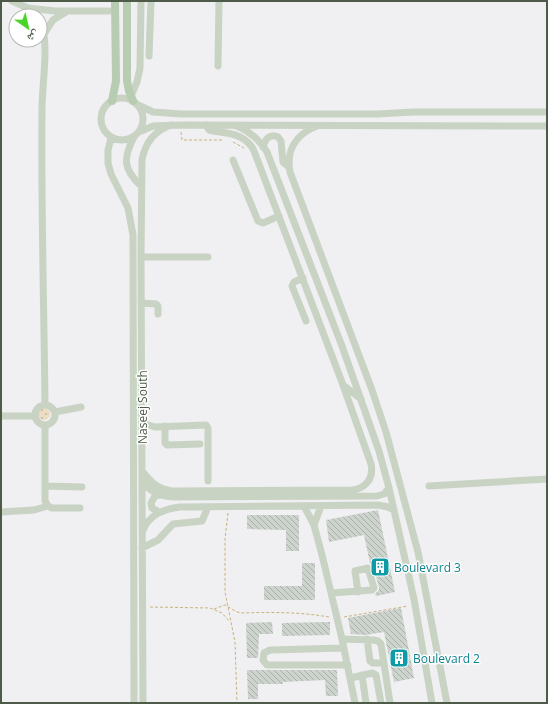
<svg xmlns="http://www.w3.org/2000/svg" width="548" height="704" font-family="'Open Sans','Noto Naskh Arabic',sans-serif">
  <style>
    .grass { fill: url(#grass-dots) }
    .building { fill: url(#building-back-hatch) }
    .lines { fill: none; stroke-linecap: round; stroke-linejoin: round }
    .path { stroke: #c8b47b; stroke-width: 1; stroke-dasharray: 3 2; stroke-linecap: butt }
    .minor { stroke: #c8d3c4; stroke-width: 7 }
    .major { stroke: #b8ccb1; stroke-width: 8 }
    .labels { text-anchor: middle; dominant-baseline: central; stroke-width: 3; stroke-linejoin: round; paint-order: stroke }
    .street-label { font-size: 12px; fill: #4e5b48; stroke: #fff }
    .culture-label { font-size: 12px; fill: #0d838f; stroke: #fff; text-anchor: start }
  </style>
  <defs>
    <pattern id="grass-dots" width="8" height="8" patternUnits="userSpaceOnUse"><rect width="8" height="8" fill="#ecdcc1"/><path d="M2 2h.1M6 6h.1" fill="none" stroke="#c1b59f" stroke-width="1.8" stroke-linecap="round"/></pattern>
    <pattern id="building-back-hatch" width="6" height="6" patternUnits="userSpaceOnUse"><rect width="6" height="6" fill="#cdd3cd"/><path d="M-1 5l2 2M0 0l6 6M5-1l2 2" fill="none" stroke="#a9aea8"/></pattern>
  </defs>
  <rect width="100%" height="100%" fill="#f0eff2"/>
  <path class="grass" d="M38 414a6 6 0 1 1 12 0a6 6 0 1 1-12 0Z"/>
  <path class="building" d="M378,510L395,592L376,596L375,594L379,590V587L373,567L370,563L364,535L329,542L326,520Z
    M247,515H299V551H286V530L247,529Z
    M302,563H315V600H264V586H302Z
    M401,608L414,678L394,682L384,632L365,635L351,634L348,618Z
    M272,622L273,634H259L258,658H247L246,623Z
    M330,622V635L282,636V623Z
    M247,670H337L338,696H326L325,680L283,682V684H258V699H248Z"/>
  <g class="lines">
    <path class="path" d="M181,132L182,140H222
      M233,142L244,148
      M228,513L225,539V592L235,642L237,703
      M150,607L210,608L222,613L230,622
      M214,609L225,605L237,612L243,613C272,612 300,612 329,617
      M344,617L408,606"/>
    <path class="minor" d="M12,1L28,8L37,16
      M28,8L55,11H109
      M40,21C50,40 42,85 42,108C41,207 44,306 45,405
      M44,34L53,20L66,12
      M149,56L151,1
      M218,66L219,1
      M131,96L137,82L140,68L141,1
      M101 119a21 21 0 1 1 42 0a21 21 0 1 1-42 0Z
      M136,104L153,112L181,114H377L414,112H547
      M234,125C248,130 259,139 267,152L342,346L379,451L389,488L414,599L432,703
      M317,126C296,134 286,150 290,172L372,390L386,432L418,552L447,703
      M139,132L153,126L181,125L547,126
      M134,137C123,158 123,169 141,186
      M111,138L108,150V163L111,174L128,208L133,235L134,703
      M263,147C265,139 270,133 278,137L281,141L283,162L289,167
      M233,160L258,221L263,223L279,216
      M141,257H208
      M303,278L294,282L292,286L306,321
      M141,303L156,304L158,306V314
      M343,385L361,399
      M35 415a10 10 0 1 1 20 0a10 10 0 1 1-20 0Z
      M55,412L81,407
      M1,416H35
      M142,423L155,427L206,425L208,428V481
      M45,425V501L48,506L52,508H80
      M165,426V443L167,445L200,444
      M142,471C151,482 157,489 172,491L353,490C366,488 374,478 371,464L343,385L254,151C245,132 226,134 209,130L206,125
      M143,481C149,492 161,496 173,497L377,496L384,494L389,488
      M45,486L82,487
      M429,486L547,479
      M304,506L314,525L323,559L342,639L355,703
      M1,512L34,510L48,506
      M159,512L152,508L151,503L155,496L159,495
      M314,525L321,506
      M143,530C150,514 164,509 180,507L378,505L388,507L394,510
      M142,548L158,540L173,524L202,521L208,507
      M332,593L372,590L374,588L368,568L355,571L358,592
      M342,639L373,640L378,641L381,644L390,703
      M367,639L370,661L373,663H384
      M344,648L270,650L264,653L263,660L267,665H348
      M362,675L366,703
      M351,678L372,673L376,675L381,703
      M143,703L141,257L142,160C145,143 154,131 171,125"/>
    <path class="major" d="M127,1V81L129,91L133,101
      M112,101L116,81L115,1"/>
  </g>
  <defs>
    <g id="building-square" transform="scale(1)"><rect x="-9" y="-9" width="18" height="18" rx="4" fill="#0f9aa8" stroke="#fff"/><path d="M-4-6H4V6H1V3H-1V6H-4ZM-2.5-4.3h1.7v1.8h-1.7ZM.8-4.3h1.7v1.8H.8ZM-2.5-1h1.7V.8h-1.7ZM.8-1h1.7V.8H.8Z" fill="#fff"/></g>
  </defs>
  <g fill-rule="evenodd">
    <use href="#building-square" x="380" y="567"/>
    <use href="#building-square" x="399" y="658"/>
  </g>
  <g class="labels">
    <g class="street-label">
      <text transform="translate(142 407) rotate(-90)">Naseej South</text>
    </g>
    <g class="culture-label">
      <text x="394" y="567">Boulevard 3</text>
      <text x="413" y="658">Boulevard 2</text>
    </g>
  </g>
  <rect width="548" height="704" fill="none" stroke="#4e5b48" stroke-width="4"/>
  <g transform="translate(28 28) rotate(146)"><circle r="19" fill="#ffffff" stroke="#b8bdb6"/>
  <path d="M0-3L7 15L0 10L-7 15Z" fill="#49d526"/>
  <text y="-6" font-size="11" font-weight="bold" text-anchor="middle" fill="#4e5b48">ش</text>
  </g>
</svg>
